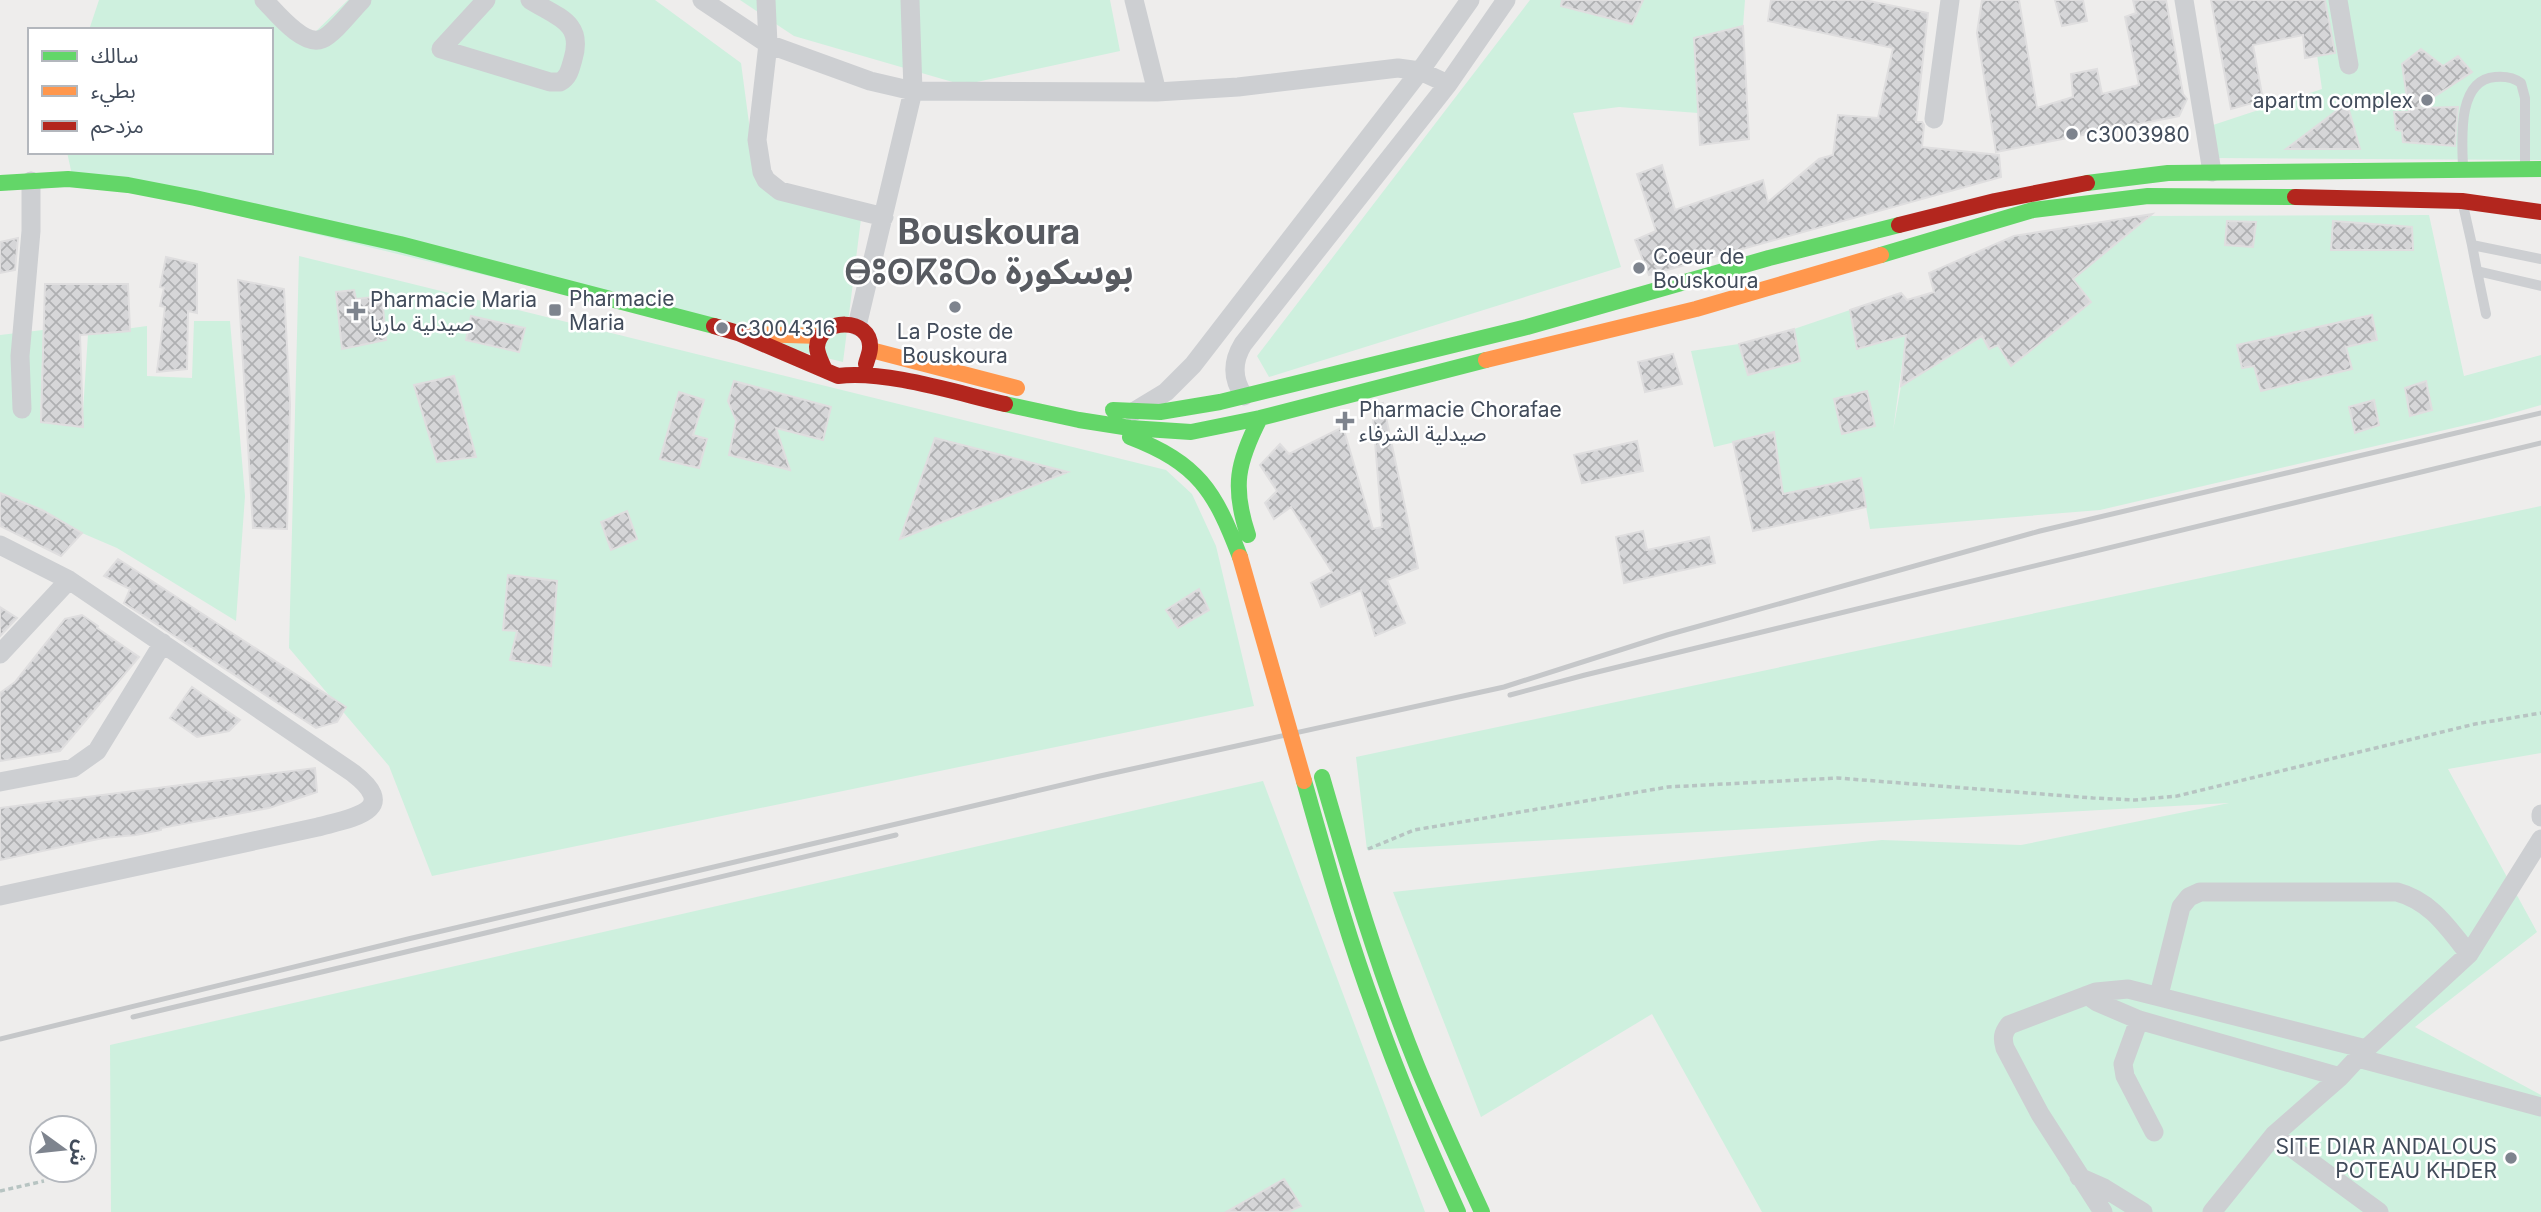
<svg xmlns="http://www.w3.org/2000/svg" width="2541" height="1212" font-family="Inter,'Noto Sans Arabic','Noto Sans Tifinagh',sans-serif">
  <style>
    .green { fill: #cef0de }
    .building { fill: url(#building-cross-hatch); stroke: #dfdedf; stroke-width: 2 }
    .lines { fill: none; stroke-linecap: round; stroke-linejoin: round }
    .path { stroke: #b7c4c2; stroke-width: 3.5; stroke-dasharray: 5 3.5; stroke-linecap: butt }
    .lane { stroke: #cdcfd2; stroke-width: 10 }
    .street { stroke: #cdcfd2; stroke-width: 19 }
    .fast { stroke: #63d668; stroke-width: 16 }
    .slow { stroke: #ff974d; stroke-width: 16 }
    .jam { stroke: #b3261e; stroke-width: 16 }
    .rail { stroke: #c5c7c9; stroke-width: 5 }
    .slow-bridge { stroke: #ff974d; stroke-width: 16 }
    .poi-dot { fill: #7e848e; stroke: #fff; stroke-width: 2.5 }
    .labels { text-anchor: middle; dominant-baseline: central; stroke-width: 5; stroke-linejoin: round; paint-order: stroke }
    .poi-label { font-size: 21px; fill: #424c5b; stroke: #fff; text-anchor: start }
    .town-label { font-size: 35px; font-weight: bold; fill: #585b61; stroke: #fff }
  </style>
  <defs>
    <pattern id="building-cross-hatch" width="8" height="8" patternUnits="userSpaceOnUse" patternTransform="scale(1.75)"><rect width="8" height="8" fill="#d6d6d8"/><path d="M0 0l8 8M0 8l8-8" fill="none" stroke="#afb0b2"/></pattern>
  </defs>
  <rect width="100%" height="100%" fill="#eeedec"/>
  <path class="green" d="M99,0H266L307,40L348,0H655L741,63L757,183L862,211L843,362L72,175L67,152H271V30H89Z
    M740,0H1110L1120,51L963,85L794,36Z
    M1530,0H1745L1743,26L1694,38L1698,113L1619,107L1573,113L1621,267L1269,377L1257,356Z
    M2309,0H2541V160L2215,158L2210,126L2322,89Z
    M2429,215L2464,376L2541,355V405L2492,419L2100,510L1870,529L1861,478L1783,494L1773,433L1714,447L1691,351L1739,344L1748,375L1800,361L1794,329L1850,310L1857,349L1906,335L1893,431L1901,386L1982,336L1989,349L1998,345L2011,365L2091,302L2073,279L2139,225L2138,216Z
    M299,256L1166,470L1192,494L1216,546L1254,706L432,876L389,766L289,648Z
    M194,321H230L245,496L236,621L117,548L0,498V335L43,330L40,421L82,427L88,334L147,326V376L192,378Z
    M2541,506V753L2448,769L2537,932L2415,1027L2541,1095V1212H1762L1652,1014L1481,1117L1393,892L1882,840L2021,845L2229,803L1367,850L1356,757Z
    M1263,781L1425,1212H111L110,1045Z"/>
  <path class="building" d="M1562,0H1643L1632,24L1561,6Z
    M1771,0H1864L1928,13L1916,122H1922L1924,125L1922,147L1999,155L2001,177L1649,275L1635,240L1656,231L1637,174L1662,165L1675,210L1763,180L1768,202L1819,159L1833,155L1838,115L1878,118L1893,48L1768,21Z
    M1982,0H2019L2037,108L2073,97L2071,74L2097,69L2102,94L2139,85L2125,17L2136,13L2133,0H2166L2183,94L2187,99L2179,116L1996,152L1977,33Z
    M2055,0H2083L2087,21L2062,26Z
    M2211,0H2325L2335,53L2305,58L2303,35L2253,45L2263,100L2231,109Z
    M1743,26L1749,139L1700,145L1694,38Z
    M2421,49L2443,66L2458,56L2472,72L2417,108L2458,107L2455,146L2403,142L2402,131L2396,130L2394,112H2409L2402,64Z
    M2347,103L2360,149H2286Z
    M2152,214L2073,279L2091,302L2011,366L1998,345L1989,349L1982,336L1901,386L1906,335L1857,349L1850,310L1901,293L1907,300L1934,292L1929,273L2014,236Z
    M2227,221L2256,222L2253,247L2225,245Z
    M2333,221L2412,227L2413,250H2331Z
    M18,238L15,270L0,273V242Z
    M166,257L197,264V313L188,311L187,369L157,372L165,307L160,306L164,288L160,287Z
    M238,280L284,289L290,404L287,529L253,528Z
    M45,284H128L130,331L80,335L83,427L41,422Z
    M354,290L356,299L382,296L386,340L342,349L336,292Z
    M2372,315L2377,340L2346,347L2352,369L2261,391L2254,366L2242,368L2237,345Z
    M471,316L525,328L519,352L466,340Z
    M1794,329L1800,361L1748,375L1739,344Z
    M1673,354L1682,384L1645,392L1638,362Z
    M454,376L476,457L437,462L414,385Z
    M734,381L831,407L823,440L776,428L790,470L729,455L736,421L728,401Z
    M2426,381L2432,410L2410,416L2405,388Z
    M1867,391L1875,426L1842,434L1834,399Z
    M679,392L704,400L693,435L707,439L699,468L660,459Z
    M2374,400L2379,425L2355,433L2349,407Z
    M1383,403L1418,568L1387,580L1405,623L1375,636L1361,590L1321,607L1311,583L1332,572L1291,507L1274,519L1265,503L1277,491L1260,465L1280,444L1289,454L1343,427L1373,529L1382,527L1372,405Z
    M1774,432L1783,494L1861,478L1866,507L1753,531L1733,442Z
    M935,438L1068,472L900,539Z
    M1637,441L1643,471L1582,483L1574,455Z
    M0,493L42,510L82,533L61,556L0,526Z
    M627,511L637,539L611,550L601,522Z
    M1643,531L1647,550L1709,537L1715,563L1624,583L1616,537Z
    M118,559L346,707L337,722L316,728L124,603L130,589L104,576Z
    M508,575L557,581L551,666L510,660L517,631L503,630Z
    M1199,589L1209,610L1178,628L1166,610Z
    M0,607L17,618L0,636Z
    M82,615L98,626L97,628L139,657L60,751L0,761V693L15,682L65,619Z
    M192,687L240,720L229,731L197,737L170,718Z
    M315,768L317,792L269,808L161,828V830L136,835L103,838L0,860V808Z
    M1284,1179L1301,1206L1288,1212H1226Z"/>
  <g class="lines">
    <path class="path" d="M1368,849L1414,830L1668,787L1837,778L2093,798L2135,800L2177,796L2475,724L2541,713
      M0,1191L44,1181"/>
    <path class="lane" d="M2463,167C2462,139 2457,80 2495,77C2505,76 2513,77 2521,83L2525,98V167
      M2463,205L2472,245L2541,259
      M2472,245L2477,271
      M2486,314L2477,271L2541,286"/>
    <path class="street" d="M264,0C276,12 303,47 322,39C334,34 352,10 362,0
      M486,0L441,49L550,82H560C569,77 570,69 573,59C584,22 557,17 530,0
      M702,0L768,44L870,81L913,91L1157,92L1238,87L1398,68L1420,71L1448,84
      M766,0L768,44L757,140L762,172L766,180L780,191L884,217
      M1134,0L1157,92
      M2184,0L2212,172
      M2338,0L2349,65
      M1934,119L1950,0
      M857,326L913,91L910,0
      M1244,396C1232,379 1232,362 1243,344L1448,84L1506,0
      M22,409L20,356L31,231V181
      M1133,412L1166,392L1193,365L1420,71L1470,0
      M0,545L69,580L353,773C402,811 351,818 318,827L0,896
      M0,654L69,580
      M0,782L73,768L97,751L163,643
      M2541,814V817
      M2087,995L2097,1002L2139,1020L2340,1077
      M2159,995L2181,907L2189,897L2200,892H2397C2431,901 2448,928 2469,954
      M2139,1020L2123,1064L2125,1076L2154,1132
      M2358,1058L2541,1107
      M2274,1135L2379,1212
      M2079,1177L2104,1188L2143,1212
      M2103,1212L2040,1114L2005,1048C2002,1038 2003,1033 2009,1025L2096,992L2128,989L2366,1049
      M2212,1212L2274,1135L2340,1077L2366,1049L2469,954L2541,839"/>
    <path class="fast" d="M0,183L68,179L128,185L195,198L400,244L714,326
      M2087,183L2168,173L2541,169
      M1881,255L2033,210L2148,196L2295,197
      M1005,404L1079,420L1130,428L1191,432L1260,418L1486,360
      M1113,410L1160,412L1220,402L1527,327L1769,258L1899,225
      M1130,437C1198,463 1215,491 1240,557
      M1248,535C1232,487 1237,463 1260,418
      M1322,777C1350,874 1379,972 1417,1066C1437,1115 1460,1164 1482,1212
      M1304,781C1326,858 1347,935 1375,1010C1399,1079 1428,1145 1458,1212"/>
    <path class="slow" d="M755,334L820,336
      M871,350L1017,388
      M1486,360L1696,309L1881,255"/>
    <path class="jam" d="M2295,197L2462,201L2541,212
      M1899,225L1995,201L2087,183
      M714,326L738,333L838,376C886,370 957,393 1005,404
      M824,368C821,361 817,354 817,347C819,317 872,317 870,348C870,353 867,359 866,364"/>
    <path class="rail" d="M1510,695L1585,675L2541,443
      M133,1017L896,835
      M0,1039L408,939L1100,776L1504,687L1667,635L2040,531L2541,413"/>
    <path class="slow-bridge" d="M1240,557L1304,781"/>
  </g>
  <g class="poi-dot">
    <circle cx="2427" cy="100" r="7"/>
    <circle cx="2072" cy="134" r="7"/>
    <circle cx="1639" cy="268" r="7"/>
    <circle cx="955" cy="307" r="7"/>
    <rect x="548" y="303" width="14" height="14" rx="3.5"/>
    <path d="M352.5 300.5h7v7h7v7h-7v7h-7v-7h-7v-7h7z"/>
    <circle cx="722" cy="328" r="7"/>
    <path d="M1341.5 410.5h7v7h7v7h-7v7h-7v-7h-7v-7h7z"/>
    <circle cx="2511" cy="1158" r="7"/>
  </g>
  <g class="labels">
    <g class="poi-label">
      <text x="2413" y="100" text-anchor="end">apartm complex</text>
      <text x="2086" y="134">c3003980</text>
      <text x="1653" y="256">Coeur de<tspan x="1653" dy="24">Bouskoura</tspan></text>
      <text x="569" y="298">Pharmacie<tspan x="569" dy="24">Maria</tspan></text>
      <text x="370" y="299">Pharmacie Maria<tspan x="370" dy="24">صيدلية ماريا</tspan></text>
      <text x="736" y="328">c3004316</text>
      <text x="955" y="331" text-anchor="middle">La Poste de<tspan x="955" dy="24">Bouskoura</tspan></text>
      <text x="1359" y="409">Pharmacie Chorafae<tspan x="1359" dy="24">صيدلية الشرفاء</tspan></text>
      <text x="2497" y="1146" text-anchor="end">SITE DIAR ANDALOUS<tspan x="2497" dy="24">POTEAU KHDER</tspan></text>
    </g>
    <g class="town-label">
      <text x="989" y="231">Bouskoura<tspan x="989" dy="40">ⴱⵓⵙⴽⵓⵔⴰ بوسكورة</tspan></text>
    </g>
  </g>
  <rect x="28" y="28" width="245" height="126" fill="#ffffff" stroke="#b3b7bd" stroke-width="2"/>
  <rect x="42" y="51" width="35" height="10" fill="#63d668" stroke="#b3b7bd" stroke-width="2"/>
  <text x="91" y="63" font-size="21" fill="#424c5b">سالك</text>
  <rect x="42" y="86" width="35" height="10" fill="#ff974d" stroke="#b3b7bd" stroke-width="2"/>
  <text x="91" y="98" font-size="21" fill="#424c5b">بطيء</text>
  <rect x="42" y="121" width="35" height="10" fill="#b3261e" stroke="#b3b7bd" stroke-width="2"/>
  <text x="91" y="133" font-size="21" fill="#424c5b">مزدحم</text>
  <g transform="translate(63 1149) rotate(105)"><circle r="33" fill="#ffffff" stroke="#b3b7bd" stroke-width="2"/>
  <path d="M0-5L12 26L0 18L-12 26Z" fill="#7e848e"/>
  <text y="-10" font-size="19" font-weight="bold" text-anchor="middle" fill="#424c5b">ش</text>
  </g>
</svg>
